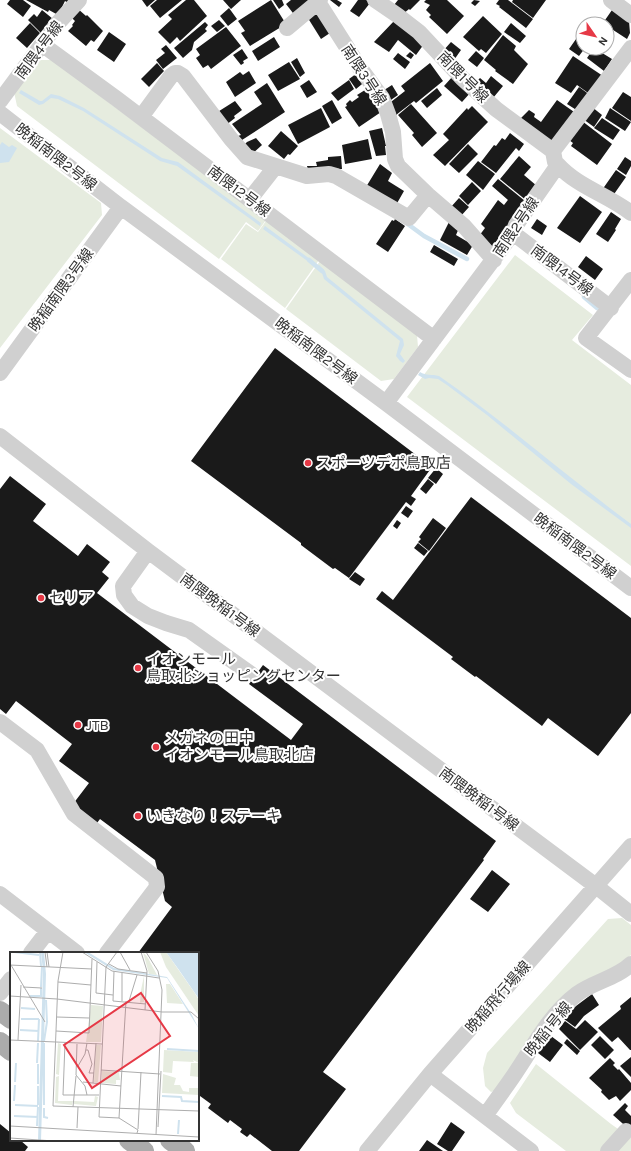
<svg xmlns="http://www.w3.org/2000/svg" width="631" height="1151" font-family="Karla,'Noto Sans JP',sans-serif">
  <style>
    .green { fill: #e6ecdf }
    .water { fill: #cfe2ee }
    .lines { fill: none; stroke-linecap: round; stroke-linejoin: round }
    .stream { stroke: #cfe2ee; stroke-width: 4.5 }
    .building { fill: #1a1a1a }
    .minor { stroke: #d0d0d0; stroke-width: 16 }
    .major { stroke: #ababab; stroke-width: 20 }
    .poi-dot { fill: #e63946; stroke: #fff; stroke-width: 1.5 }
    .labels { text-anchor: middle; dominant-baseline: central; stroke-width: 4; stroke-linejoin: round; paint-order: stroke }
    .street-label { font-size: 15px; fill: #333; stroke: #fff }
    .poi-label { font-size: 15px; fill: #333; stroke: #fff; text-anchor: start }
    .inset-river { fill: none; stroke: #cfe2ee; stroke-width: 2 }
    .inset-road { fill: none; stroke: #adadad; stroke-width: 1 }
    .view { fill: #e63946; fill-opacity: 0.15; stroke: #e63946; stroke-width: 2 }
    .inset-edge { fill: none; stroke: #333; stroke-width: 2 }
  </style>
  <rect width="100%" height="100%" fill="#fff"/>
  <path class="green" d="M38,60H52L266,220L258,231L246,222L219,259L17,106L14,92Z
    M0,128L101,203L102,215L0,348Z
    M266,221L319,260L285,308L221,259L246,224L258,232Z
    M515,255L593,315L572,340L631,385V566L407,397Z
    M320,261L417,335L418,347L394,379L381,381L286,309Z
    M622,918L631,925V955L622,964L575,988L497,1090L491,1092L485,1086L483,1068L487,1053L608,919Z
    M536,1064L611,1124L631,1138V1151H566L516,1113L510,1103Z"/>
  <path class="water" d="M21,90L40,101H42L51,94L60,96L84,108L162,158L178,162L261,223L260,226L177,166L160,161L83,111L58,99L51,98L43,104L39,105L19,93Z
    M2,142L9,147L12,145L17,148L9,162L0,163V145Z
    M265,226L314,262L313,265L263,229Z
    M319,265L325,271L327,277L403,339L404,345L400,354L405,361L403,363L400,361L396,356L400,341L324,279L322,273L317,268Z
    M420,372C426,376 432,374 439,376C505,422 566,476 631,524V528L571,484L487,415L447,385L438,379L429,378L425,379L418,375Z"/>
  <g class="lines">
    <path class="stream" d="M405,222L424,236L467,259
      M309,260L322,271
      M584,297L597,308"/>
  </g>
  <path class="building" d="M10,0H23L31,6L23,17L7,4Z
    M26,0H70L68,3L65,1L58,15L49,10L48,12Z
    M142,0H155L147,7Z
    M157,0H182L160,18L150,6Z
    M186,0H194L207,16L180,41L177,37L170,44L158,32L172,19L168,15Z
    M223,0H241L231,9Z
    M271,0L286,24L250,46L241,33L245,31L238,21Z
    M273,0H282L284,5L279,9Z
    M291,0H314L296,17L286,4Z
    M330,0H337L342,3L339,7Z
    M358,0H366L370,3L359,17L350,11Z
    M398,0H420L410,10L409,9L403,14L394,5Z
    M426,0H447L464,16L447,34L429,17L431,15L426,10L430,5L424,2Z
    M474,0L480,1L475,6L471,3Z
    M499,0H508L533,19L526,28L499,7L500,6L496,4Z
    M513,0H546L533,18L512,2Z
    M77,8L86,16L87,15L103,31L94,42L91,40L86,46L68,31L73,26L72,25L75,21L70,16Z
    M229,8L237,19L228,26L220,16Z
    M318,8L333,31L321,39L306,15Z
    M42,10L53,19L41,33L28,20L34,14L37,17Z
    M612,10L629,21L630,33L627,39L607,26V24L603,23Z
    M483,16L502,34L486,53L481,49L479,51L463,37Z
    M219,20L225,26L217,32L211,26Z
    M395,20L424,44L416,55L398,40L389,52L374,42Z
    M205,22L208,25L205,29L207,31L194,42L192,50L183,58L174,48Z
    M30,23L40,33L27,48L16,38Z
    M511,23L526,36L520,43L504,32Z
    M226,27L241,46L211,69L208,65L203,68L196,58L200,55L196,49Z
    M109,32L126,44L114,62L97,50Z
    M581,32L583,33V48H585L579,56L569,49Z
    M503,35L516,46L514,50L528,64L513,84L495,71L496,70L484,60Z
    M274,37L280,47L258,61L252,51Z
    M451,42L461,50L454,60L443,51Z
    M166,45L177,58L163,69L156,60L165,53L161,49Z
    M594,48L612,59L604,71L587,58Z
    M242,49L248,58L243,61L244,63L241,65L233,55Z
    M476,51L484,58L477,67L468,60Z
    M410,52L414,55L411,59L406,56Z
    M398,53L410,62L405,69L393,59Z
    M573,56L603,76L591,95L577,85L571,93L555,83Z
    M297,58L305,73L300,77L291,62Z
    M289,62L300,79L278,91L268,75Z
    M157,63L164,71L149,87L141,79Z
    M430,63L443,81L416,103L414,101L396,115L387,105L405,91L401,86Z
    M249,71L256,83L235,97L226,82L240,72L243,75Z
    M360,71L367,80L356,89L349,79Z
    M453,76L471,92L462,102L444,86Z
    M491,76L503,86L493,98L475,83L480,78L486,83Z
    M309,80L317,92L307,98L300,86Z
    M349,80L354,89L338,101L331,93Z
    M267,83L285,112L242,140L238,136L241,135L232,124L262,104L254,92Z
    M392,85L398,95L388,102L381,92Z
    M372,87L384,110L359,127L345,107L347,106L346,104L350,100L352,102L359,97L357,95L365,90L366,92Z
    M579,87L590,95L578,111L567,104Z
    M437,88L442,95L427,108L421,101Z
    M623,92L631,97V121L612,108Z
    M332,100L342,118L332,124L322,106Z
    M557,100L577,114L553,143L519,120L529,110L535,114L534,117L541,122Z
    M235,101L242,110L234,116L235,118L226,125L216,113Z
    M411,104L437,133L422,147L412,135L414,133L398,115Z
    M472,106L488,122L445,166L433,155L449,140L443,134L467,108L468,110Z
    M592,107L602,115L594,127L583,119Z
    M321,108L330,127L298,144L288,125Z
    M610,108L631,122L625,131L605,118Z
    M602,118L620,130L613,140L594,128Z
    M582,121L612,144L597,165L571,146L573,143L569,140Z
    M382,128L386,146H385L386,155L376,156L369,131Z
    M281,131L298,146L290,155L288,154L284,159L268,146Z
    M510,133L524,144L519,151L516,148L496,173L481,162L494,145L496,146L502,138L505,140Z
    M256,138L262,145L251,155L243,146L247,142Z
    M368,139L372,159L345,164L342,145Z
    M468,144L478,154L459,173L449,164Z
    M341,156L342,169L308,171L307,166H317L316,162L328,160V157Z
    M519,156L531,167L524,175L537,186L527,201L500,179Z
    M625,157L631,161V166L626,175L617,169Z
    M478,161L495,174L483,190L466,175Z
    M380,164L392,173L388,181L404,191L396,205L366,187Z
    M616,170L626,177L612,197L602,190Z
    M498,179L514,192L508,200L492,186Z
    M472,182L481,191L468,205L459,196Z
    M514,192L525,201L504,233L503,232L492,247L479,236L485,228L481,224L498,200L504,205Z
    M580,196L602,212L580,243L557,228Z
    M459,198L469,207L460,217L450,208Z
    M611,212L621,219L615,229L616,230L608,242L596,234Z
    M395,219L405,226L388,252L376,244L392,220L394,221Z
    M537,219L547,226L542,235L531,228Z
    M449,222L459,228L456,235L473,245L467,255L440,240Z
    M434,245L458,259L454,266L430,252Z
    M586,256L603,269L595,280L578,267Z
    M275,348L432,467L411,496L416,499L411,506L406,502L349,578L335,568L333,569L301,545V543L191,461Z
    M436,468L443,474L436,484L428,478Z
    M10,476L46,504L33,521L78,556L87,544L110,562L102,572L109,578L97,593L291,740L303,724L249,684L263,665L496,841L483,859L484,860L323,1072L346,1089L299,1151H272L250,1134L247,1137L240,1132L242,1129L230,1120L228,1123L208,1108L211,1104L200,1096L198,1099V953H138L172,907L165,901L155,860L100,819L97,823L73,804L89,783L59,761L72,744L16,701L6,714L0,709V489Z
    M428,479L434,484L426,494L420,489Z
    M471,497L631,618V713L598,756L548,718L542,726L476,676L475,677L451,659L453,657L376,599L382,591L393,600Z
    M406,506L413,511L408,518L401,513Z
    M433,518L446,528L429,551L418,542L421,539L419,537Z
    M397,520L401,523L397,529L393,526Z
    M418,543L428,551L424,556L414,548Z
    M355,572L365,579L360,586L349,579Z
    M492,870L510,884L488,912L470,899Z
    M592,994L599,1005L584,1016L575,1027L564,1019L576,1006Z
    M631,997V1050H630L618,1037L612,1042L598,1028L621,1009L620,1006Z
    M585,1020L598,1032L580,1050L559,1029L565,1021L576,1029Z
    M551,1036L563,1045L550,1062L538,1053Z
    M600,1036L614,1050L605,1059L591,1045Z
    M567,1039L580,1051L577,1055L564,1043Z
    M631,1057V1077L620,1066Z
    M610,1058L615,1063L613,1065L618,1070L619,1069L631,1083V1090L620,1101L616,1096L609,1100L601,1092L602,1090L589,1078Z
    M625,1103L628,1106L625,1110L631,1116V1131L613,1115Z
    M451,1122L465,1132L452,1151H448L437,1144Z
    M0,1124L11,1133V1140H20L28,1147L25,1151H0Z
    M427,1140L443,1151H419Z"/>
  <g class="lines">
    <path class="minor" d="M320,0L318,2L360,68L382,98L388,114L393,132L395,159L398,166L428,195L464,226L494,260
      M375,0L397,15L419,32L462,78L496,109L553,151
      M611,0L631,15
      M287,28L318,2
      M43,45L117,99L434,339
      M0,101L57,24L79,0
      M0,113L121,207L386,403L631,588
      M141,117L171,76L175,73H178L183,76L231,139L247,157L307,176L329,174L336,176L409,218L428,195
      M558,165C578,187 608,195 631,213
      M250,199L275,167
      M513,233L611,308
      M631,280L586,338L631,370
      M0,373L121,207
      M386,403L513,233L516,225L558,165L555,162L553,151L631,48
      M0,436L148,551L596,886L631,914
      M148,551L123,586L124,595L132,606L148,616L166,623L189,630L251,674
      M0,722L37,750L74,814L156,878L157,887L107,953
      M0,894L77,953
      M31,953L48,931
      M0,993L11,979
      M430,1074L531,1151
      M485,1116C494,1103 503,1091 512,1078C532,1049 549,1015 577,994C593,982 617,978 631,964
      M367,1151L430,1074L631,846
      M608,1151L626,1131"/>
    <path class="major" d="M0,1011L11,1019
      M0,1042L11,1051
      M129,1140L144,1151
      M170,1140L185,1151"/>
  </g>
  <g class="poi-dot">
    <circle cx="308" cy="463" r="4"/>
    <circle cx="41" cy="598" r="4"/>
    <circle cx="138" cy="668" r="4"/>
    <circle cx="78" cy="725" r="4"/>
    <circle cx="156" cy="747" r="4"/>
    <circle cx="138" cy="816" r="4"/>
  </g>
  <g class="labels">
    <g class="street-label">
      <text transform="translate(39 50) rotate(-53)">南隈4号線</text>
      <text transform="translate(364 75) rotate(57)">南隈3号線</text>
      <text transform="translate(463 77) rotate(45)">南隈1号線</text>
      <text transform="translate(56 157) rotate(38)">晩稲南隈2号線</text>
      <text transform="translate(239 191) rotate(37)">南隈12号線</text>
      <text transform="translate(516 227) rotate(-56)">南隈2号線</text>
      <text transform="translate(562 270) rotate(37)">南隈14号線</text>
      <text transform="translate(61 290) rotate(-54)">晩稲南隈3号線</text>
      <text transform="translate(316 351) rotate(37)">晩稲南隈2号線</text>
      <text transform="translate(575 546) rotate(37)">晩稲南隈2号線</text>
      <text transform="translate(220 605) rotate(37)">南隈晩稲1号線</text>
      <text transform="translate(479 799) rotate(37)">南隈晩稲1号線</text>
      <text transform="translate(498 997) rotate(-49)">晩稲飛行場線</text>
      <text transform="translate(548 1029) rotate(-51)">晩稲1号線</text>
    </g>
    <g class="poi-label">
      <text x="316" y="463">スポーツデポ鳥取店</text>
      <text x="49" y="598">セリア</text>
      <text x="146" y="659">イオンモール<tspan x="146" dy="17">鳥取北ショッピングセンター</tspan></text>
      <text x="86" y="725">JTB</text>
      <text x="164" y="738">メガネの田中<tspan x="164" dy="17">イオンモール鳥取北店</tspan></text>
      <text x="146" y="816">いきなり！ステーキ</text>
    </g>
  </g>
  <g transform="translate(10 952)">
    <rect width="189" height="189" fill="#fff"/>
    <path d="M133,0L138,6L147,23L139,22ZM150,0H156L184,40L189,48V64L156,15ZM134,24V50L130,51L131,38ZM156,32H160L173,52L157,51ZM81,53L93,54L91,90H76ZM48,91L51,92L49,123L46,122ZM86,93H91L88,131L84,130ZM154,98L189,100V111L183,108L184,110L163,109L162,121L153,120ZM181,111H189V125L180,124ZM92,119L109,120L110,128H106V132L92,131ZM153,122L166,126L164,133H170L173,139L179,140V136H189V143L152,141ZM49,124L48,149H63L62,153L45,151L46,125ZM85,144L88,145L86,154L64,152V149L84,150Z" fill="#e6ecdf"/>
    <path d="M31,0H34L36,22L31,189H28L33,19ZM74,0H78L104,16L157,25L182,63L189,77L157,26L103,18ZM156,0H189V47L169,18Z" fill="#cfe2ee"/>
    <path class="inset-river" d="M4,0L29,3M30,0L31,14M31,35L32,15M20,44H31V36M11,56L25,57M11,67H29M10,78L29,79M28,89L29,67M34,89L37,70L36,48M157,97L189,99M27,111L28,91M28,112V132M5,130L6,111M28,134V153M152,144L171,145L172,149L189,150M4,149L5,133M5,153L28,154M34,153V91M34,156V165L38,166M4,164L28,165M27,174L28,155M168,182L169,168"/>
    <path class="inset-road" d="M35,0L37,15M37,0L39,15M53,0L48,29L43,154L189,159M72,0L102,19L149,26M107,0L96,15L89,165L109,166L128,178L127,181M110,0L120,18M131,0L137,19L135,58M136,0L148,19L152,38L146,183M87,10L86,41L103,43M99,12L108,17L137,21M0,13L82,17M1,13L35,70M104,19L103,49L136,52M112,21V49M48,30L81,33M13,35L32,36M0,44L47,47L152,60H181L189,67M119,49L127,23M47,65L79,66M46,79L79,81L82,7M0,88L92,92M8,88L11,33M55,91L53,143H89M67,92L66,123L75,134L77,143M76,98H78L82,112L79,121H84M66,114H68L75,102L77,91M91,118L150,122M73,130L111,134M83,131L86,91M63,155L66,124M109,166L116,49M0,174L189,185M148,175L151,119M67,176L68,155M128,177L131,120M0,186L44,189"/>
    <path class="view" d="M131,41L160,84L82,136L54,93Z"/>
    <rect width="189" height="189" class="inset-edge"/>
  </g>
  <g transform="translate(595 36) rotate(124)"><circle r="19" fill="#ffffff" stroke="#adadad"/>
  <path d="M0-3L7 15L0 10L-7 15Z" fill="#e63946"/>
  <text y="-6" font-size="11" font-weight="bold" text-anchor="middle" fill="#333333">N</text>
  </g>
</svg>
